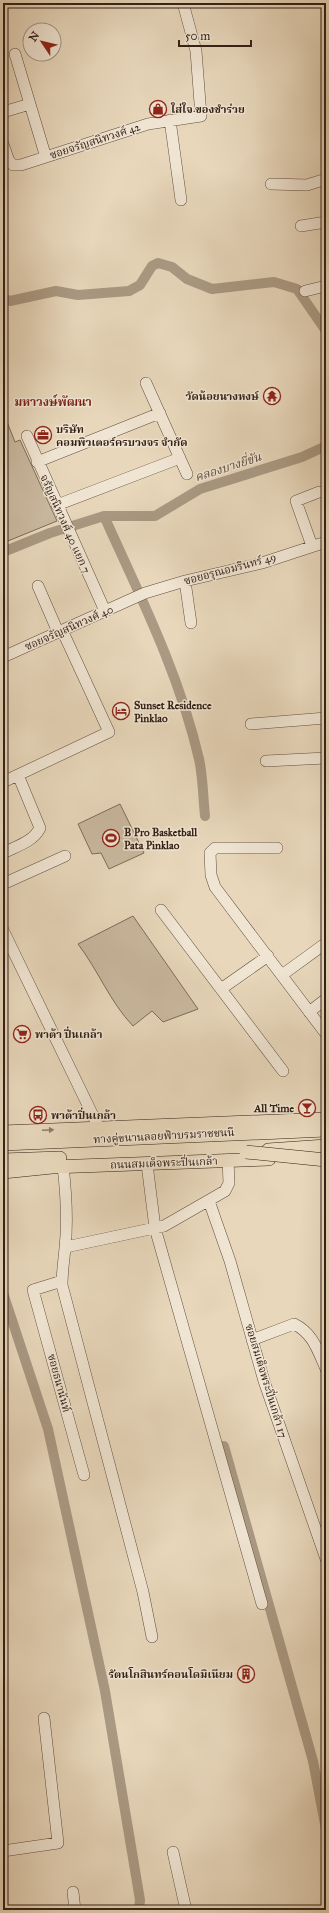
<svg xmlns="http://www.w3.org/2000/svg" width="329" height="1913" font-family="'IM FELL Great Primer','Noto Serif Thai',serif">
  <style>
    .green { fill: #c9b89f; stroke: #7e6c5a }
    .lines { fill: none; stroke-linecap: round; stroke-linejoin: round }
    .canal { stroke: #aa9983; stroke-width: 10 }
    .minor-casing { stroke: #604e3f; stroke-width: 12 }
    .major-casing { stroke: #332016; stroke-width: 14 }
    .minor { stroke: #f0e5d3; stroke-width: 11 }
    .major { stroke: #e8d7bb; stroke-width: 13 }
    .major-bridge-casing { stroke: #332016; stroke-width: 14; stroke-linecap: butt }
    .major-bridge { stroke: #e8d7bb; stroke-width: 13 }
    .oneway { fill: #8e7c68 }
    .labels { text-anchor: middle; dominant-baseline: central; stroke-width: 3; stroke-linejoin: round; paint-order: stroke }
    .poi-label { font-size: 11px; font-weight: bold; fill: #332016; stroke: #f0e5d3; text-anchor: start }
    .street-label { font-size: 11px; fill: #332016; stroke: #f0e5d3 }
    .neighbourhood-label { font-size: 12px; font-weight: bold; fill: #7a1f14; stroke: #f0e5d3 }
    .water-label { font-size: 12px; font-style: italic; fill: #5d4a3c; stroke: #f0e5d3 }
  </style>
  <rect width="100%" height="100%" fill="#e8d7bb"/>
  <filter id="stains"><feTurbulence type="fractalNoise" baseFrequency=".005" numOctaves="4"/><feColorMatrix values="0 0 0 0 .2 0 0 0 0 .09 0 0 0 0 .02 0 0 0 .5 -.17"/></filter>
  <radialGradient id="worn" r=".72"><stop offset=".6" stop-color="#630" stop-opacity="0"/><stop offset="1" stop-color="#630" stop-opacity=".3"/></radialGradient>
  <path class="green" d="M3,412L15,442L20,440L57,521L3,543Z
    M120,804L144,853L109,869L101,853L92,854L78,824Z
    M133,916L198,1009L163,1022L152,1011L133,1026C110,1002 98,970 78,944Z"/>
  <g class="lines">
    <path class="canal" d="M3,298L10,301L56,291L78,295L129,291L140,285L152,266L158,263L172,267L187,279L212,289L274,282L297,289L326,331
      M104,516C140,596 179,673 199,759C203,777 203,797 205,816
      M3,552L50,533L104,516H155L200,489L302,457L326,446
      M3,1293L48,1429L105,1691L140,1900L139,1910
      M224,1446L313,1761L326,1829"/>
    <g class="minor-casing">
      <path id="minor" d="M15,54L44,151
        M3,112L30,104
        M170,120L181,200
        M3,144L9,161L13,165H21L148,124L201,116L196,51L183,3
        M271,184L307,185L326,179
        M301,226L326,222
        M305,291L326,286
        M146,383L187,474
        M27,436L105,611
        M37,462L160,413
        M57,505L180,458
        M312,546L296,501L319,492
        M185,581L191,623
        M38,586L58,632
        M3,657L145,593L185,581L262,563L326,542
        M251,724L326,718
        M266,761L326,758
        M3,782L109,732L62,630
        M277,848H215L210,853L211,875L215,887L326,1034
        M3,853C17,846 33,842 40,828L18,775
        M3,884L65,856
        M161,910L283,1071
        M3,930L99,1128
        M282,975L326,943
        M221,989L268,956
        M309,1012L326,999
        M147,1164L155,1228L262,1604
        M63,1166C66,1192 68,1221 65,1248C64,1260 62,1272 62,1285L143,1592L152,1637
        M209,1201L230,1261L264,1381L326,1559
        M66,1247L164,1226L225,1191L229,1183L228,1160
        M62,1281L33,1290L84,1475
        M252,1340L294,1324C313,1333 318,1351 326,1369
        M3,1851L58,1843L44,1718
        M173,1852L186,1910
        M73,1892L75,1910"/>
    </g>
    <g class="major-casing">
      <path id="major" d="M3,1132L326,1119
        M3,1144L326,1130
        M268,1150L326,1146
        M3,1160L60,1158
        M3,1172L52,1167L269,1159"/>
    </g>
    <use href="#minor" class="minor"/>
    <use href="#major" class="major"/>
    <g class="major-bridge-casing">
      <path id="major-bridge" d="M246,1152L326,1160"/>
    </g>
    <use href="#major-bridge" class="major-bridge"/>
  </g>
  <defs><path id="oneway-solid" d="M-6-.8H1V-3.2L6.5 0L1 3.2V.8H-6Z"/></defs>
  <use class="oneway" href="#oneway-solid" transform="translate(48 1130) rotate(-2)"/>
  <defs>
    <g id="shop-ring" transform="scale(0.9)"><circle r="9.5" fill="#f0e5d3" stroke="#8f2418" stroke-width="1.5"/><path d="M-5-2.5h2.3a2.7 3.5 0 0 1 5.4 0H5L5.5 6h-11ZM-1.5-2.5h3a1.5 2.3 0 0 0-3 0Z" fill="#8f2418"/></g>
    <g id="temple-ring" transform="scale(0.9)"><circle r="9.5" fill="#f0e5d3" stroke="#8f2418" stroke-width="1.5"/><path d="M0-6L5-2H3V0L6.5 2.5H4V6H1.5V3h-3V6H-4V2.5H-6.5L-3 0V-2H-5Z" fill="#8f2418"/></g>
    <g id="office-ring" transform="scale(0.9)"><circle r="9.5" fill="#f0e5d3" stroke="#8f2418" stroke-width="1.5"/><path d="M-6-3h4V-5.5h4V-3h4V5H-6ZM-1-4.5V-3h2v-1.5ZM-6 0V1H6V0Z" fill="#8f2418"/></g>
    <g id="hotel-ring" transform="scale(0.9)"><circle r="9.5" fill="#f0e5d3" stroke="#8f2418" stroke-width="1.5"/><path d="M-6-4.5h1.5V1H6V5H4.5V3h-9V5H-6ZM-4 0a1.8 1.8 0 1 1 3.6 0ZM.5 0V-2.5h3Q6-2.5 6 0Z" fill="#8f2418"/></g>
    <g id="stadium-ring" transform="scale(0.9)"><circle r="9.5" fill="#f0e5d3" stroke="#8f2418" stroke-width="1.5"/><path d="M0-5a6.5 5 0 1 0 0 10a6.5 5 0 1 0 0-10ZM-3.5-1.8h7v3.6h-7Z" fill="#8f2418"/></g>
    <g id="supermarket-ring" transform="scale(0.9)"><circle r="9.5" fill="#f0e5d3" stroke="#8f2418" stroke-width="1.5"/><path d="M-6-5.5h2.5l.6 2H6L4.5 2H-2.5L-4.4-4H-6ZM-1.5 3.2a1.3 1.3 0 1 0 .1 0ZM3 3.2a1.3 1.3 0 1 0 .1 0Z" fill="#8f2418"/></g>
    <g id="bar-ring" transform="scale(0.9)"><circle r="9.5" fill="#f0e5d3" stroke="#8f2418" stroke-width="1.5"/><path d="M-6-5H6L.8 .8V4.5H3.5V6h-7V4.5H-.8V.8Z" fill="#8f2418"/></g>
    <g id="bus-ring" transform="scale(0.9)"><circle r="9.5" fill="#f0e5d3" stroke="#8f2418" stroke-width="1.5"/><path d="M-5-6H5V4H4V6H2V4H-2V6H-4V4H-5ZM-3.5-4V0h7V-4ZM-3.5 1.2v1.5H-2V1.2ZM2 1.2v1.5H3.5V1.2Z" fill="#8f2418"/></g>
    <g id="building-ring" transform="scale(0.9)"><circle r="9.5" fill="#f0e5d3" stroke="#8f2418" stroke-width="1.5"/><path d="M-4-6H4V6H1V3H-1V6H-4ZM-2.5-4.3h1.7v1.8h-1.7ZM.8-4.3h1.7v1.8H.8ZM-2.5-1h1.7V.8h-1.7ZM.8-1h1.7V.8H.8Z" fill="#8f2418"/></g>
  </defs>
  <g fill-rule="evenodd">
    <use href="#shop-ring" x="158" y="109"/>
    <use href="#temple-ring" x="272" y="396"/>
    <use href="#office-ring" x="43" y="435"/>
    <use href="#hotel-ring" x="121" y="711"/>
    <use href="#stadium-ring" x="111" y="838"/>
    <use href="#supermarket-ring" x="22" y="1034"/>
    <use href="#bar-ring" x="307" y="1108"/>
    <use href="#bus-ring" x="38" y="1115"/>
    <use href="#building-ring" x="246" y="1674"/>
  </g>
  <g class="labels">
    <g class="poi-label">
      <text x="171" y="109">ใส่ใจ ของชำร่วย</text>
      <text x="259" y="396" text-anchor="end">วัดน้อยนางหงษ์</text>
      <text x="56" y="429">บริษัท<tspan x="56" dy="13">คอมพิวเตอร์ครบวงจร จำกัด</tspan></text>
      <text x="134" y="705">Sunset Residence<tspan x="134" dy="13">Pinklao</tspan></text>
      <text x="124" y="832">B Pro Basketball<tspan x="124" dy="13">Pata Pinklao</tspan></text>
      <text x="35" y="1034">พาต้า ปื่นเกล้า</text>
      <text x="294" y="1108" text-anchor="end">All Time</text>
      <text x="51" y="1115">พาต้าปิ่นเกล้า</text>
      <text x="233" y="1674" text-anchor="end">รัตนโกสินทร์คอนโดมิเนียม</text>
    </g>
    <g class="street-label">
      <text transform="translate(95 141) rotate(-18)">ซอยจรัญสนิทวงศ์ 42</text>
      <text transform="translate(65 524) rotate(66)">จรัญสนิทวงศ์ 40 แยก 7</text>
      <text transform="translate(230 569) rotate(-15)">ซอยอรุณอมรินทร์ 49</text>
      <text transform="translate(69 628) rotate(-24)">ซอยจรัญสนิทวงศ์ 40</text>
      <text transform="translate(164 1136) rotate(-3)">ทางคู่ขนานลอยฟ้าบรมราชชนนี</text>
      <text transform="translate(164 1163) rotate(-2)">ถนนสมเด็จพระปิ่นเกล้า</text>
      <text transform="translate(266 1381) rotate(73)">ซอยสมเด็จพระปิ่นเกล้า 17</text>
      <text transform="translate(59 1383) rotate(75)">ซอยธนานันท์</text>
    </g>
    <g class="neighbourhood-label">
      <text x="53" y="402">มหาวงษ์พัฒนา</text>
    </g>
    <g class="water-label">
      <text transform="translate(228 467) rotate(-18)">คลองบางยี่ขัน</text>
    </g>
  </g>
  <rect width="329" height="1913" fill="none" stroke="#e8d7bb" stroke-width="16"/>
  <rect x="4" y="4" width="321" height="1905" fill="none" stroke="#332016" stroke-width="2"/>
  <rect x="8" y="8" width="313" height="1897" fill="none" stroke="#332016"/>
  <g transform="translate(42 42) rotate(305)"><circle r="19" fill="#f0e5d3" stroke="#a49687"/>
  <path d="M0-3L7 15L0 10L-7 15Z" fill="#8f2418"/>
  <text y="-6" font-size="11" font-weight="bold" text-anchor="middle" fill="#332016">N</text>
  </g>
  <path d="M179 40v6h72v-6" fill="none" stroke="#332016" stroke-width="2"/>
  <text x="185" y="40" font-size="12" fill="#332016" stroke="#f0e5d3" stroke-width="3" paint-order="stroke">50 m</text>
  <rect width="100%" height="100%" filter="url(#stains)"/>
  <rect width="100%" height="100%" fill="url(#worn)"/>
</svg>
